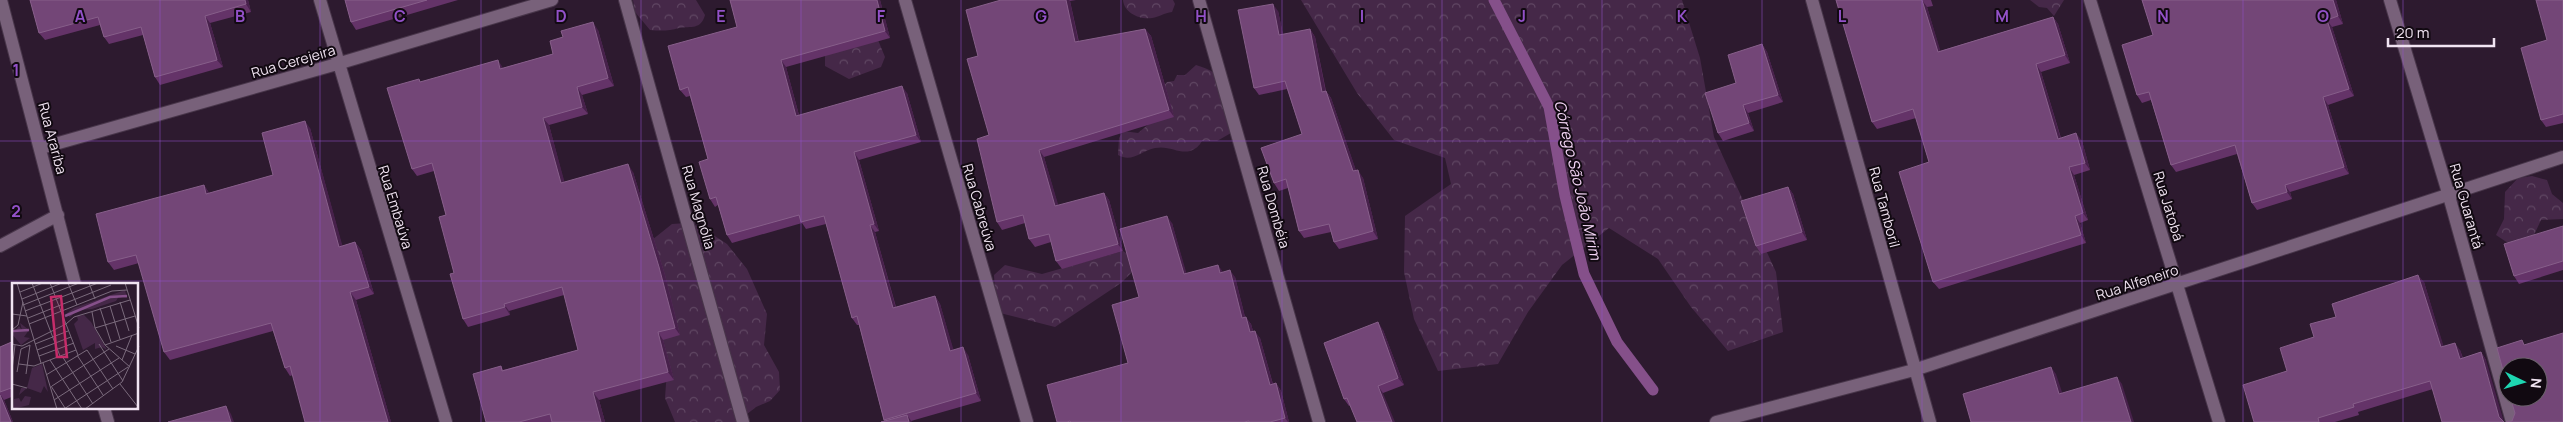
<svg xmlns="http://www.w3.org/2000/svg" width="2563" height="422" font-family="Manrope,sans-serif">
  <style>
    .forest { fill: url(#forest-crowns) }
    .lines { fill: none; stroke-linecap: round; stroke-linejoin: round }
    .stream { stroke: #85508a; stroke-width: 11 }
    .minor-casing { stroke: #48364a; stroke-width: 14 }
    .minor { stroke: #78617a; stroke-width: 12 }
    .wall { fill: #643368 }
    .shaded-wall { fill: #47214b }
    .building { fill: #734677; stroke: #875f8a }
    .grid { fill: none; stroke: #9351c9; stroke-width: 1; stroke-opacity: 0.55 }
    .labels { text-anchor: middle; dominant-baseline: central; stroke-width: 4; stroke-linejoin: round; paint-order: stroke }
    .street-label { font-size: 14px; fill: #f1e4f2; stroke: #110911 }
    .water-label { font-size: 15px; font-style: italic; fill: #f4d5f6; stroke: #110911 }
    .inset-river { fill: none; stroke: #85508a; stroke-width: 2.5 }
    .inset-road { fill: none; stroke: #7b6b7d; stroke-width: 1 }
    .view { fill: #c72c6a; fill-opacity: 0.15; stroke: #c72c6a; stroke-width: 2.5 }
    .inset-edge { fill: none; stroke: #f1e4f2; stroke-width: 2.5 }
    .grid-label { font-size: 16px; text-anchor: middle; font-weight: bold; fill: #9351c9; stroke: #110911; stroke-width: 4; stroke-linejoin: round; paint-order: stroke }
  </style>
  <defs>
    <pattern id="forest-crowns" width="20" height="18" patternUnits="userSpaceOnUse" patternTransform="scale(1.25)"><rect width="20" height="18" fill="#452848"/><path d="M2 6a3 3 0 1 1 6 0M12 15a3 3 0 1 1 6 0" fill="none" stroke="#604763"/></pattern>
  </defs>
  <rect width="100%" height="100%" fill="#2d1a2f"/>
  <path class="forest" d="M633,0H696L705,15C701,30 691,26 679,28C669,31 661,31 650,30L635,12Z
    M1123,0H1173L1175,4L1172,12C1164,13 1159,17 1152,18C1140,20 1124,13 1123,0Z
    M1301,0H1682L1700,58L1714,137L1776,272L1783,332L1728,351L1691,307L1658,259L1609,228L1562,265L1528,312L1498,364L1438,371L1414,319L1404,272L1405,216L1451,184L1445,158L1394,140L1357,93Z
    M2030,0H2064L2054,16L2047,8L2039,7Z
    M878,40L885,57L881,67L849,79L825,66V54Z
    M1196,65C1235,77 1237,98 1231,133L1217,141H1202C1199,146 1196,149 1190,151C1179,154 1169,145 1155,148C1141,151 1132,163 1118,155L1119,138L1123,131L1138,133L1150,123L1162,88L1167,82L1174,81L1177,75H1185Z
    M2532,176L2547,180L2552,194L2563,203V219L2541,220L2534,235L2508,243L2496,235L2504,219L2505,192L2518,178Z
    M687,223L701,227L727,244L747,269L767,314L764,345L779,372L780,390L770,401L756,407L737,422H675L665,398L667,370L647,244L672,224Z
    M1123,251L1134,258L1132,272L1121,283L1055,327L996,312L994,275L1005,265L1042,274Z"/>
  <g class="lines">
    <path class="stream" d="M1494,0L1549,107L1565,196L1584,274L1617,342L1653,390"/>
    <g class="minor-casing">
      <path id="minor" d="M1,0L75,284
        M320,0L446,422
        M625,0L743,422
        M905,0L1027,422
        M1199,0L1319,422
        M1812,0L1930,422
        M2090,0L2219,422
        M2390,0L2449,196L2512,422
        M41,148L337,64L552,0
        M0,246L58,215
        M104,408L108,422
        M1716,422L1914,370L2563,157"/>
    </g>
    <use href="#minor" class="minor"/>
  </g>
  <path class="wall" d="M30,0H248L251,12L210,23L223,67L160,85L155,77L143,35L109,44L104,37L100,25L45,40L39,33Z
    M345,0H458L356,30L351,22Z
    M730,0H880L890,38L786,67L799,115L907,93L921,142L859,160L879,231L875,232L896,307L935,296L940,304L953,350L968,355L981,401L911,421H884L859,325H857L852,318L826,224L806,229L802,223L732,243L727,235L718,205L715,207L710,199L708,159L690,96L686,97L680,90L737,27Z
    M1001,0H1076L1070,1L1079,42L1145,29L1151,36L1174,117L1044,157L1058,206L1104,193L1109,200L1123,251L1062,269L1056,261L1051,242L1035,247L1029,239L1025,223L1002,230L997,222L989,135L978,56Z
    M1836,0H1931L1933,6L1927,7L1940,51L2053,17L2058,24L2070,63L2041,72L2061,138L2082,141L2090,170L2074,175L2088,220L2080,223L2086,243L1939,289L1933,282L1929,162L1916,118L1877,129L1872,122Z
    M2142,0H2336L2343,24L2332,27L2354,96L2328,105L2349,174L2290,192L2292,199L2257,210L2252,203L2237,154L2176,172L2171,165L2151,100L2142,103L2137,95L2153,35Z
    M2563,0V123L2546,127L2541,120L2547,40Z
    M1278,11L1283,35L1310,29L1315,37L1326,91L1331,98L1356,171L1363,178L1378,239L1339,249L1334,242L1331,232L1304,238L1299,231L1288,188L1279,191L1274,183L1302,134L1287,89L1259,95L1254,88Z
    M598,30L614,86L582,95L588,114L549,125L564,182L633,172L665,275L680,335L663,340L674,380L599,400L605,422H486L501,366L503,370L578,350L564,295L509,311L510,315L468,327L463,319L454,273L446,215L434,171L417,176L412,169L421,82L503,68L553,54Z
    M1762,44L1767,52L1783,102L1748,113L1754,131L1723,141L1718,133L1736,83Z
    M310,128L342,246L355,242L361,250L374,294L356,300L391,422H305L293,375L290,376L285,368L273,331L170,360L164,352L139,263L114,270L108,262L204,185L209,193L273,175Z
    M1788,187L1793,194L1807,240L1761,254L1756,246Z
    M1172,223L1186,274L1223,272L1235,277L1245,317L1251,324L1253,331L1260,338L1273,384L1276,383L1281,391L1289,422H1057L1128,363L1139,297Z
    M2563,226V270L2519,284L2514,276Z
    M2424,282L2443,346L2460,350L2463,358L2481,352L2486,360L2433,389L2358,412L2359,415L2335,422H2254L2287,371L2314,337L2336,317Z
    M1383,330L1404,385L1349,406L1344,399Z
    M14,341V396L4,400L13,422H0V347Z"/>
  <path class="shaded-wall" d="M245,0H248L251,12L246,4Z
    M877,0H880L890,38L885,31Z
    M1066,0H1069L1070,1L1080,50L1075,42Z
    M1922,0L1927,7L1943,59L1938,52Z
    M2333,0H2336L2343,24L2338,16Z
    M1273,4L1278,11L1285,43L1279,35Z
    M205,16L210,23L223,67L217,60Z
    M2053,17L2058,24L2070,63L2065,55Z
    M2327,20L2332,27L2354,96L2349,89Z
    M593,22L598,30L614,86L608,78Z
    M1145,29L1151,36L1174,117L1169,110Z
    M1310,29L1315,37L1327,99L1322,92Z
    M1762,44L1767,52L1783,102L1778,95Z
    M498,60L503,68L500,69Z
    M781,60L786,67L801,123L796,116Z
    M2036,64L2041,72L2063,146L2058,139Z
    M902,86L907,93L921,142L916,135Z
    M577,87L582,95L588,114L582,107Z
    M1326,91L1331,98L1359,179L1353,171Z
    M2323,97L2328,105L2349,174L2344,167Z
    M1743,105L1748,113L1754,131L1749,123Z
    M543,118L549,125L567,191L561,183Z
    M305,121L310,128L345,255L339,247Z
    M2076,133L2082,141L2090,170L2085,163Z
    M1039,150L1044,157L1061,214L1055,206Z
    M854,152L859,160L879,231L874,224Z
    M628,164L633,172L665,275L680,335L675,328Z
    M2069,167L2074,175L2088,220L2083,213Z
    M1358,170L1363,178L1378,239L1373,231Z
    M204,185L209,193L206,194Z
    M2285,185L2290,192L2292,199L2287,192Z
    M1788,187L1793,194L1807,240L1802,232Z
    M1104,193L1109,200L1123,251L1118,244Z
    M1167,216L1172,223L1189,282L1184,274Z
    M2075,216L2080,223L2086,243L2081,235Z
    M870,225L875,232L898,316L893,308Z
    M355,242L361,250L374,294L369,287Z
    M1218,265L1223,272L1220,273Z
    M1230,270L1235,277L1247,325L1242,318Z
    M2418,275L2424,282L2446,354L2441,347Z
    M350,292L356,300L391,422H388Z
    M935,296L940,304L956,358L950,351Z
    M504,304L509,311L510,315L505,307Z
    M1246,317L1251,324L1255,339L1250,332Z
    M1378,322L1383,330L1404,385L1398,378Z
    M1255,331L1260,338L1275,392L1270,385Z
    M658,332L663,340L674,380L668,372Z
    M2455,343L2460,350L2465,366L2460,359Z
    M963,347L968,355L981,401L976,393Z
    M2481,352L2486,360L2504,422L2499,417Z
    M2051,367L2056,374L2065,401L2059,394Z
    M2117,377L2122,384L2134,422H2131Z
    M1276,383L1281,391L1289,422H1288L1285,418Z
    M1378,386L1383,393L1395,422H1392Z
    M593,392L599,400L605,422H601Z
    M0,394L4,400L13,422H11Z
    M226,406L231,414L234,422H231Z
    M907,415L912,422H909Z"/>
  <path class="building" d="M30,0H245L246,4L205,16L217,60L155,77L141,27L104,37L98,17L39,33Z
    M345,0H427L351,22Z
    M730,0H877L885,31L781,60L796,116L902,86L916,135L854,152L874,224L870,225L893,308L935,296L950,351L963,347L976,393L884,420L857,316L852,318L824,216L801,222L799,215L727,235L716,197L710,199L699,162L708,159L688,87L680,90L668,46L737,27Z
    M1001,0H1066L1075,42L1145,29L1169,110L1039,150L1055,206L1104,193L1118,244L1056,261L1049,234L1029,239L1023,215L997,222L977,139L989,135L967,59L978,56L966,10Z
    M1836,0H1922L1938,52L2053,17L2065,55L2036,64L2058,139L2076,133L2085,163L2069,167L2083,213L2075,216L2081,235L1933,282L1899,172L1929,162L1913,109L1872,122Z
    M2142,0H2333L2338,16L2327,20L2349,89L2323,97L2344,167L2285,185L2287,192L2252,203L2235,145L2171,165L2149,92L2137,95L2122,45L2153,35Z
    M2536,0H2563V114L2541,120L2521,48L2547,40Z
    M1273,4L1279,35L1310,29L1322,92L1326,91L1353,171L1358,170L1373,231L1334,242L1329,224L1299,231L1286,179L1274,183L1261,148L1302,134L1285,81L1254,88L1238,10Z
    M593,22L608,78L577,87L582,107L543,118L561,183L628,164L659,267L675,328L658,332L668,372L593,392L601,422H552L550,414L519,422H486L473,374L501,366L502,371L578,350L562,287L504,304L505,307L463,319L450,274L454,273L439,217L446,215L432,163L412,169L387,88L419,79L420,82L498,60L500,69L553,54L550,41L563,37L561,31Z
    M1762,44L1778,95L1743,105L1749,123L1718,133L1705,93L1736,83L1728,55Z
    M305,121L339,247L355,242L369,287L350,292L388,422H305L290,366L285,368L271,323L164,352L136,255L108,262L96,214L204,185L206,194L273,175L262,133Z
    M1788,187L1802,232L1756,246L1741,201Z
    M1167,216L1184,274L1218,265L1220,273L1230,270L1242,318L1246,317L1250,332L1255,331L1270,385L1276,383L1285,418L1270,422H1249V421L1244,422H1071L1070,421L1067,422H1057L1047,385L1128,363L1112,305L1139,297L1120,229Z
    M2563,226V261L2514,276L2504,244Z
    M2418,275L2441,347L2455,343L2460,359L2481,352L2499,417L2504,422H2442L2430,381L2353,404L2354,407L2318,418L2319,422H2254L2243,385L2287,371L2280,348L2314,337L2310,324L2336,317L2332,304Z
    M1378,322L1398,378L1378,386L1392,422H1357L1347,398L1344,399L1324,343Z
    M2563,333V422H2506L2512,421L2515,413L2510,397H2538V367H2508V389L2497,348L2522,340L2524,345Z
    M14,341V387L0,392V347Z
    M2051,367L2059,394L2117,377L2131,422H1971L1963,394Z
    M0,395L11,422H0Z
    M226,406L231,422H168Z
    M907,415L909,422H881Z"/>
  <path class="grid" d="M160,0V422M320,0V422M481,0V422M641,0V422M801,0V422M961,0V422M1121,0V422M1282,0V422M1442,0V422M1602,0V422M1762,0V422M1922,0V422M2082,0V422M2243,0V422M2403,0V422M0,141H2563M0,281H2563"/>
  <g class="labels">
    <g class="street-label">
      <text transform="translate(293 61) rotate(-16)">Rua Cerejeira</text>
      <text transform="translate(53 138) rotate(75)">Rua Araríba</text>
      <text transform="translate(2169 206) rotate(73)">Rua Jatobá</text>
      <text transform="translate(2467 206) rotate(74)">Rua Guarantá</text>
      <text transform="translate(396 207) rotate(73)">Rua Embaúva</text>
      <text transform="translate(699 207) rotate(74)">Rua Magnólia</text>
      <text transform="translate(980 207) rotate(74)">Rua Cabreúva</text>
      <text transform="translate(1274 207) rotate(74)">Rua Dombéia</text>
      <text transform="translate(1885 207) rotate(75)">Rua Tamboril</text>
      <text transform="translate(2137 282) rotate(-18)">Rua Alfeneiro</text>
    </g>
    <g class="water-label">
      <text transform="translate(1578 180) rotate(77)">Córrego São João Mirim</text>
    </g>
  </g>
  <g transform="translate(12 283)">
    <rect width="126" height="126" fill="#2d1a2f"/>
    <path d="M72,32L79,39L95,67L90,64L83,66V60L71,67L62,41L66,37L65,33Z" fill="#452848"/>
    <path d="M113,7L115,15L107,13L104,18L80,26L66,27L58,34L54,31L62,25ZM8,40L17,47L12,54L18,55L9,62L0,51V47L3,48L7,43L10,47ZM30,81L36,109L32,103L29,110L15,105L7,112L9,105H15L20,85ZM13,113L19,114L17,122L1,126L2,116L7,115L9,119Z" fill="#452848"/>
    <path class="inset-river" d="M53,33L98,14L115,13M1,48L17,47"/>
    <path class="inset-road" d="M5,0L29,80M20,0L48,73M38,0L66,72M56,0L65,22M77,0L83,16M113,0L127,45M8,9L31,0M10,16L50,0M108,19L117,48M11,22L67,0M98,23L108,56M88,25L99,59M13,28L86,0M80,29L83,45L93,62L118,84M0,31L15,33M16,35L99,2M17,41L100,8L115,7M83,45L123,33M0,47L6,42L11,19M0,61L10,63L54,41L62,34L118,17M23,61L56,48M87,61L111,98M93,62L127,50M104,63L123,71M25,67L59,54M65,72L91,112M27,73L62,60M50,73L81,121M38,77L70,126M110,77L120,52M31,80L45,126M7,81L22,83L64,67M0,87L3,62M5,89L9,66L18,62L14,91M34,92L75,67L101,106M0,101L15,105M108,101L126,124L123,126M39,103L53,125M40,103L97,66M42,117L107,75M52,126L116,84M73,126L110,99L127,63"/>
    <path class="view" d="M49,13L55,74H45L39,14Z"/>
    <rect width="126" height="126" class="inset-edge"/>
  </g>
  <g class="grid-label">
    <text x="80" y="22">A</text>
    <text x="240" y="22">B</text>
    <text x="400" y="22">C</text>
    <text x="561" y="22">D</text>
    <text x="721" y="22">E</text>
    <text x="881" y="22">F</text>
    <text x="1041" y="22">G</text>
    <text x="1201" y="22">H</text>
    <text x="1362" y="22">I</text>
    <text x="1522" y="22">J</text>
    <text x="1682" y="22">K</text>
    <text x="1842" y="22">L</text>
    <text x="2002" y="22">M</text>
    <text x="2163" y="22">N</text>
    <text x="2323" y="22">O</text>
    <text x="16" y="76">1</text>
    <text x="16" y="217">2</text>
  </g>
  <g transform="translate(2523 382) rotate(95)"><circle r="24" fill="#110911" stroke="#6b616b"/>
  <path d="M0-4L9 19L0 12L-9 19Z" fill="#1ed5b1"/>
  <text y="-8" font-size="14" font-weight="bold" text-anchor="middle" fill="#f1e4f2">N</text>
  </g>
  <path d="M2388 38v8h106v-8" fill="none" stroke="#f1e4f2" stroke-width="2.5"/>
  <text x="2396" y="38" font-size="15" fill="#f1e4f2" stroke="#110911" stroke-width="4" paint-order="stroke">20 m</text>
</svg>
